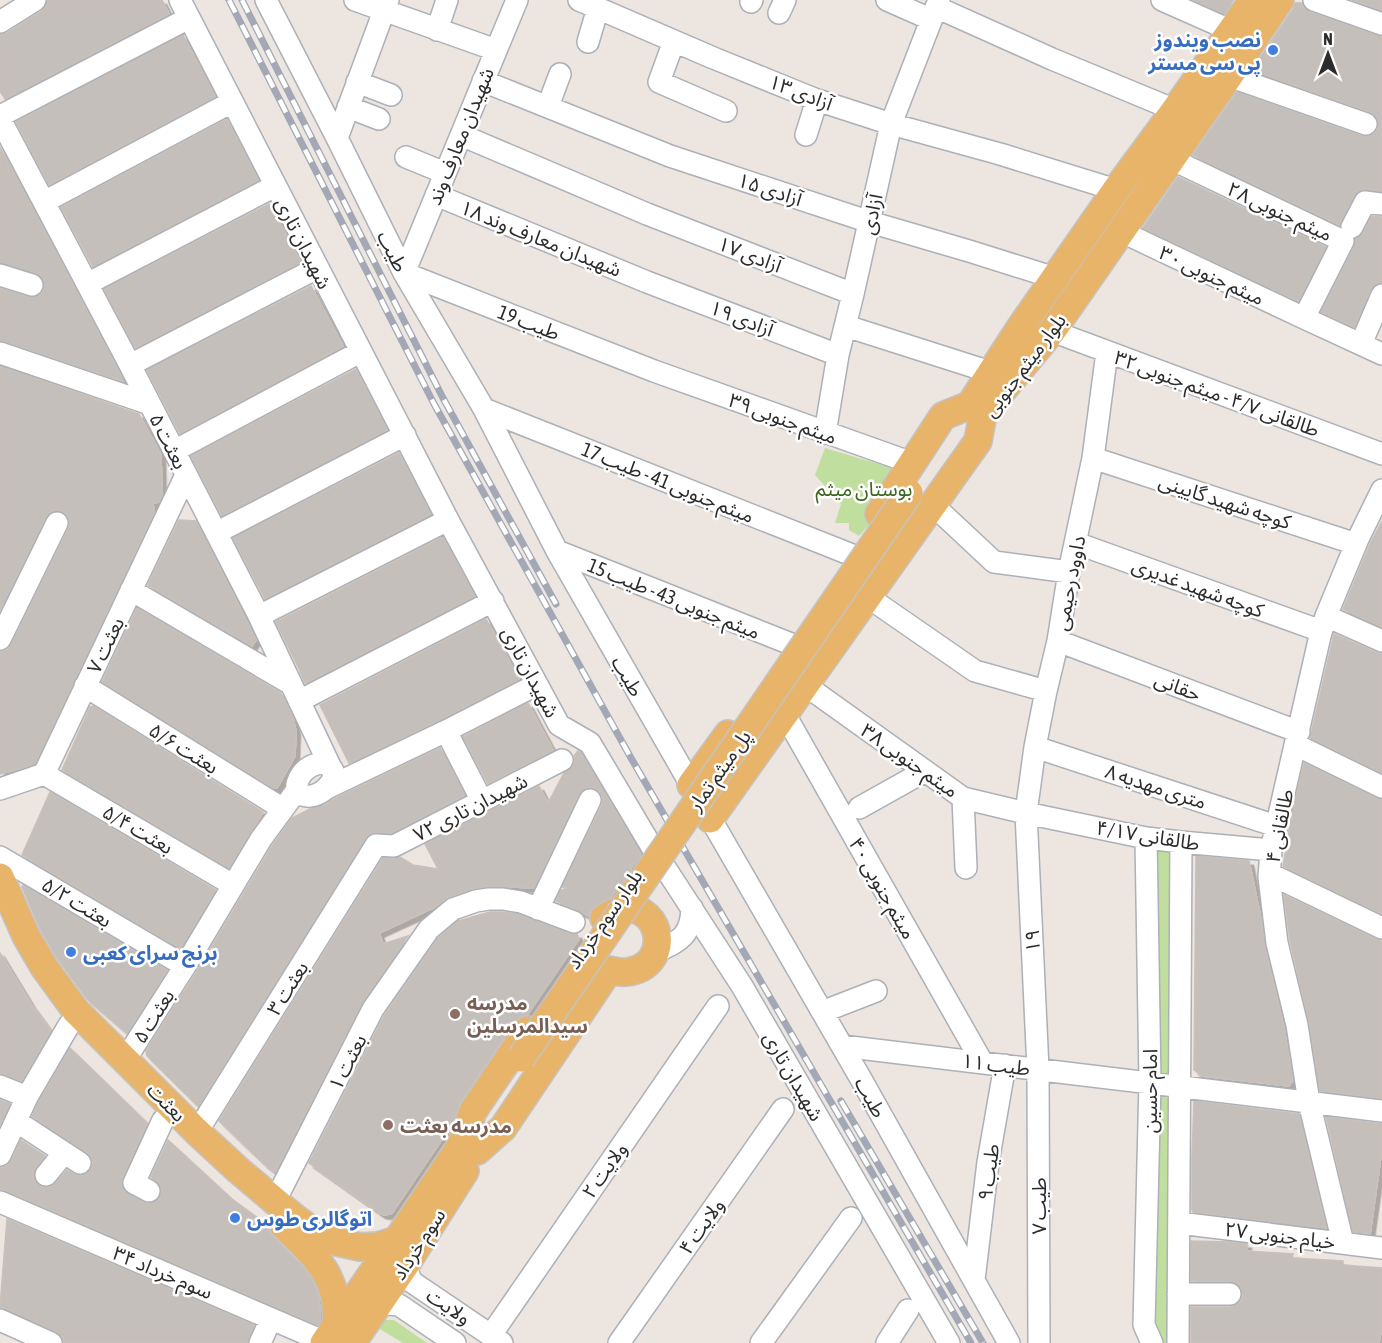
<svg xmlns="http://www.w3.org/2000/svg" width="1382" height="1343" font-family="'Asap Condensed','Noto Sans Arabic',sans-serif">
  <style>
    .green { fill: #c0df9f }
    .building { fill: #c5bfbc; stroke: #c8c0b9; stroke-width: 1.5; filter: url(#shadow) }
    .lines { fill: none; stroke-linecap: round; stroke-linejoin: round }
    .minor-casing { stroke: #acb0b7; stroke-width: 24 }
    .major-casing { stroke: #c4c4c4; stroke-width: 30 }
    .minor { stroke: #fff; stroke-width: 21 }
    .major { stroke: #e8b469; stroke-width: 27 }
    .rail-casing { stroke: #a2a8b5; stroke-width: 7 }
    .rail { stroke: #fff; stroke-width: 4.5; stroke-dasharray: 14; stroke-linecap: butt }
    .major-bridge-casing { stroke: #c4c4c4; stroke-width: 30; stroke-linecap: butt }
    .major-bridge { stroke: #e8b469; stroke-width: 27 }
    .shop-dot { fill: #3f7fe0; stroke: #fff; stroke-width: 2 }
    .education-dot { fill: #8d6e63; stroke: #fff; stroke-width: 2 }
    .labels { text-anchor: middle; dominant-baseline: central; stroke-width: 5; stroke-linejoin: round; paint-order: stroke }
    .shop-label { font-size: 20px; font-weight: bold; fill: #366cbe; stroke: #fff; text-anchor: start }
    .street-label { font-size: 20px; fill: #2c2c2c; stroke: #fff }
    .park-label { font-size: 20px; fill: #3a661f; stroke: #fff }
    .education-label { font-size: 20px; font-weight: bold; fill: #785e54; stroke: #fff; text-anchor: start }
  </style>
  <defs>
    <filter id="shadow"><feDropShadow dx="4.5" dy="4.5" stdDeviation="0" flood-color="#0004"/></filter>
  </defs>
  <rect width="100%" height="100%" fill="#ede5df"/>
  <path class="green" d="M825,448L899,470L882,510L859,536L849,530V523H835L841,504L815,475Z
    M1156,851H1171V1073H1157Z
    M1153,1095L1171,1096L1169,1343H1163L1150,1322Z
    M384,1320H394L427,1343H403L378,1328Z"/>
  <path class="building" d="M48,0H162L169,14L5,99L0,91V35L7,33L42,11L46,6Z
    M1193,0H1233L1224,14Z
    M1352,0H1382V10Z
    M1295,3H1302L1305,9L1310,12L1382,36V191L1366,189L1358,191L1354,196L1340,225L1193,155L1237,92L1362,136H1369L1374,134L1378,129V121L1375,115L1370,112L1252,70L1293,9Z
    M183,35L215,97L49,185L16,122Z
    M227,119L259,180L93,267L61,207Z
    M0,147L119,371L123,381L0,341V288L28,297H34L41,294L44,289V283L42,277L36,273L0,263Z
    M1178,177L1326,247L1298,301L1143,228Z
    M269,204L282,227L301,262L135,348L104,289Z
    M1372,216L1382,217V282L1375,285L1371,289L1354,327L1321,312L1354,247L1355,239L1359,237L1363,233Z
    M311,286L343,346L180,434L147,370Z
    M0,366L139,414L161,455L162,496L159,502L153,503L154,512L35,764L0,774V652L7,650L11,645L68,529L70,523L67,515L62,511L56,510L49,513L46,517L0,610Z
    M356,369L387,430L222,516L191,456Z
    M399,453L431,514L265,599L233,538Z
    M179,520L196,521L256,640L252,646L148,585Z
    M1382,521V627L1343,609L1370,544Z
    M443,537L475,596L305,683L300,672V671L276,622Z
    M137,608L281,693L293,718L296,731L295,756L277,788H273L102,682Z
    M486,619L519,679L440,720L349,763L320,705Z
    M1334,634L1377,653L1382,654V773L1310,738Z
    M528,703L553,750L488,784L463,737Z
    M93,706L263,812L229,868L62,770L90,707Z
    M440,748L465,795L391,833L376,832L371,833L366,838L198,1106L147,1056L146,1051L196,973L272,846L292,818L310,809L325,805L332,800Z
    M578,751L581,752L641,855L630,869L631,870L630,872L611,897L596,905L591,910L589,916L556,901L561,890L568,888L562,887L602,805L603,798L600,792L595,788L588,787L582,790L578,795L534,888L489,886L472,889L448,897L435,907L379,933L383,944L408,936L362,1003L275,1172L264,1164L219,1121L383,858L393,859L400,857L413,865L438,869L425,844L539,786L548,803L564,773L573,766L575,761L574,756Z
    M1304,763L1376,798L1382,800V914L1283,866L1291,818Z
    M50,792L216,890L181,949L22,855Z
    M1196,856L1249,861L1261,919L1265,946L1284,1028L1293,1080L1289,1086L1202,1076L1194,1070Z
    M23,885L167,970L127,1033L87,999L57,958L40,929L22,887Z
    M1284,895L1376,939L1382,941V1098L1320,1091L1309,1022L1290,941Z
    M490,912H502L518,914L570,934H577L579,939L527,1015L521,1016L515,1021L460,1102L451,1126L392,1213L386,1215L381,1214L309,1163L384,1016L438,938L458,921Z
    M0,953L31,1004L51,1031L22,1081L0,1074Z
    M70,1048L147,1123L122,1178L121,1184L124,1190L143,1202L149,1204L155,1202L160,1197L162,1191L160,1185L151,1177L168,1140L232,1199L269,1226V1231L273,1237L304,1268L316,1288L319,1298L320,1320L317,1325L5,1190L0,1189V1168L7,1166L11,1161L21,1140L45,1156L36,1167L33,1174L34,1180L38,1184L43,1187H50L55,1183L67,1170L74,1174L80,1176L86,1174L91,1169L93,1163L91,1157L87,1153L32,1116L38,1103Z
    M0,1100L10,1104L0,1125Z
    M1194,1101L1299,1114L1326,1228L1193,1212L1192,1210V1158Z
    M1326,1117L1382,1124V1149L1370,1234L1353,1232Z
    M7,1219L254,1325L247,1343H64L62,1336L56,1331L5,1308L0,1307Z
    M1191,1241L1231,1242L1247,1244V1251L1293,1254L1292,1258L1343,1261V1265L1382,1268V1325L1379,1343H1191V1307H1231L1236,1305L1241,1301L1243,1295L1241,1287L1237,1283L1231,1281H1191Z"/>
  <g class="lines">
    <g class="minor-casing">
      <path id="minor" d="M180,0L448,520L559,725L590,743L653,849L742,986L949,1343
        M266,0L337,138L404,273L484,409L557,551L691,785L861,1079L1009,1343
        M355,0L496,50
        M517,0L404,273L654,371L912,463
        M579,0L711,57L817,100L891,124L1000,154L1116,190
        M887,0L930,19
        M1162,0L1232,31
        M1314,0L1382,24
        M751,2L752,0
        M936,7L1052,59L1175,110
        M779,13L785,0
        M0,22L35,0
        M437,30L447,0
        M674,41L659,82L726,111
        M588,42L598,8
        M1229,76L1366,124
        M483,81L670,156L870,222L969,251L1055,278
        M357,82L391,95
        M548,106L560,74
        M348,107L379,119
        M0,116L189,18
        M0,119L130,365L259,616L330,766
        M461,135L647,214L853,294
        M806,135L817,100
        M337,138L388,0
        M406,157L445,173
        M1171,159L1343,241L1304,318
        M436,195L647,282L838,355
        M44,202L232,102
        M1352,227L1365,202L1382,204
        M1120,231L1304,318L1382,354
        M0,275L32,285
        M87,284L275,186
        M846,326L990,372
        M1052,331L1382,454
        M1361,344L1382,295
        M0,353L150,404
        M130,365L317,268
        M484,409L852,555
        M825,433L838,355L853,294L891,124L939,0
        M174,451L360,352
        M1093,458L1356,544
        M933,505L994,562L1069,572
        M216,533L405,435
        M1076,543L1321,631
        M557,551L791,644
        M131,590L291,684
        M868,597L975,671L1046,691
        M259,616L448,520
        M1326,616L1382,641
        M0,639L57,523
        M1058,641L1299,732
        M805,685L963,798L1026,813L1146,838L1181,842L1271,850
        M85,686L283,809
        M299,701L493,601
        M784,713L982,1062
        M446,731L482,801
        M1296,745L1382,787
        M1035,747L1276,826
        M321,763C349,769 324,799 306,796C289,793 299,774 308,768C312,765 316,764 321,763Z
        M44,774L233,885
        M0,789L44,774L186,475
        M325,789L446,731L536,685
        M963,798L966,868
        M859,808L925,771
        M1146,838L1150,1082L1144,1325L1152,1343
        M0,857L185,966
        M1270,874L1382,928
        M538,909L590,800
        M656,952C679,941 691,937 692,908
        M822,1012L876,991
        M842,1046L1382,1111
        M125,1060L185,966L261,839L297,790
        M0,1086L27,1097
        M16,1121L80,1163
        M197,1132L376,845L394,846L562,760
        M0,1155L27,1097L69,1025
        M46,1175L64,1153
        M149,1191L134,1183L163,1120
        M275,1201L373,1009L429,929L453,909L476,901L489,899H503L521,902L574,922
        M0,1202L325,1342
        M1179,1223L1382,1248
        M1343,1243L1309,1102L1297,1025L1277,943L1269,877L1271,850L1320,636L1326,616L1358,539L1382,490
        M408,1261V1273L412,1282L502,1343
        M974,1280L988,1162L1005,1065
        M1178,1294H1230
        M379,1305L388,1304L399,1305L455,1343
        M0,1320L51,1343
        M491,1335L718,1006
        M260,1343L271,1319
        M619,1343L783,1109
        M761,1343L851,1218
        M887,1343L908,1310
        M1039,1343L1038,1069L1026,813L1035,747L1046,691L1058,641L1069,572L1093,458L1107,352
        M1178,1343L1181,842"/>
    </g>
    <g class="major-casing">
      <path id="major" d="M879,514L943,416L970,405L1020,328L1116,190L1175,110L1253,0
        M691,785L728,734
        M710,819L978,441L983,414L1052,331L1229,76L1280,0
        M0,877L26,936L44,967L76,1011L197,1132L237,1169L295,1218L324,1239L360,1247L378,1246L397,1240
        M462,1142L473,1111L528,1030
        M477,1151L503,1128L609,970C615,971 621,973 627,972C673,966 662,905 625,909C617,910 611,914 604,918
        M284,1226C316,1256 341,1279 336,1326
        M324,1343L371,1275L397,1240L472,1129
        M352,1343L408,1261L465,1171"/>
    </g>
    <use href="#minor" class="minor"/>
    <use href="#major" class="major"/>
    <g class="rail-casing">
      <path id="rail" d="M229,0L433,402L631,758L971,1343
        M242,0L443,398L556,604
        M841,1101L983,1343"/>
    </g>
    <use href="#rail" class="rail"/>
    <g class="major-bridge-casing">
      <path id="major-bridge" d="M521,1058L909,493"/>
    </g>
    <use href="#major-bridge" class="major-bridge"/>
  </g>
  <g class="shop-dot">
    <circle cx="1273" cy="50" r="6"/>
    <circle cx="71" cy="952" r="6"/>
    <circle cx="235" cy="1218" r="6"/>
  </g>
  <g class="education-dot">
    <circle cx="455" cy="1014" r="6"/>
    <circle cx="388" cy="1125" r="6"/>
  </g>
  <g class="labels">
    <g class="shop-label">
      <text x="1261" y="39" text-anchor="end">نصب ویندوز<tspan x="1261" dy="23">پی سی مستر</tspan></text>
      <text x="83" y="952">برنج سرای کعبی</text>
      <text x="247" y="1218">اتوگالری طوس</text>
    </g>
    <g class="street-label">
      <text transform="translate(801 92) rotate(21)">آزادی ۱۳</text>
      <text transform="translate(460 136) rotate(-68)">شهیدان معارف وند</text>
      <text transform="translate(770 189) rotate(18)">آزادی ۱۵</text>
      <text transform="translate(1280 211) rotate(25)">میثم جنوبی ۲۸</text>
      <text transform="translate(871 214) rotate(-78)">آزادی</text>
      <text transform="translate(541 238) rotate(22)">شهیدان معارف وند ۱۸</text>
      <text transform="translate(304 243) rotate(63)">شهیدان تاری</text>
      <text transform="translate(393 251) rotate(63)">طیب</text>
      <text transform="translate(750 254) rotate(21)">آزادی ۱۷</text>
      <text transform="translate(1212 275) rotate(25)">میثم جنوبی ۳۰</text>
      <text transform="translate(742 318) rotate(21)">آزادی ۱۹</text>
      <text transform="translate(529 322) rotate(21)">طیب 19</text>
      <text transform="translate(1024 365) rotate(-53)">بلوار میثم جنوبی</text>
      <text transform="translate(1217 393) rotate(20)">طالقانی ۴/۷ - میثم جنوبی ۳۲</text>
      <text transform="translate(783 418) rotate(20)">میثم جنوبی ۳۹</text>
      <text transform="translate(169 441) rotate(63)">بعثت ۵</text>
      <text transform="translate(668 482) rotate(22)">میثم جنوبی 41 - طیب 17</text>
      <text transform="translate(1225 501) rotate(18)">کوچه شهید گایینی</text>
      <text transform="translate(1069 583) rotate(-79)">داوود رحیمی</text>
      <text transform="translate(1198 587) rotate(20)">کوچه شهید غدیری</text>
      <text transform="translate(674 598) rotate(22)">میثم جنوبی 43 - طیب 15</text>
      <text transform="translate(105 645) rotate(-64)">بعثت ۷</text>
      <text transform="translate(531 672) rotate(62)">شهیدان تاری</text>
      <text transform="translate(628 676) rotate(60)">طیب</text>
      <text transform="translate(1178 686) rotate(21)">حقانی</text>
      <text transform="translate(184 748) rotate(32)">بعثت ۵/۶</text>
      <text transform="translate(910 760) rotate(35)">میثم جنوبی ۳۸</text>
      <text transform="translate(719 770) rotate(-55)">پل میثم تمار</text>
      <text transform="translate(1156 786) rotate(18)">۸ متری مهدیه</text>
      <text transform="translate(470 807) rotate(-27)">شهیدان تاری ۷۲</text>
      <text transform="translate(1279 826) rotate(-79)">طالقانی ۴</text>
      <text transform="translate(138 829) rotate(30)">بعثت ۵/۴</text>
      <text transform="translate(1148 835) rotate(9)">طالقانی ۴/۱۷</text>
      <text transform="translate(883 888) rotate(60)">میثم جنوبی ۴۰</text>
      <text transform="translate(77 902) rotate(31)">بعثت ۵/۲</text>
      <text transform="translate(604 919) rotate(-55)">بلوار سوم خرداد</text>
      <text transform="translate(1032 941) rotate(-93)">۱۹</text>
      <text transform="translate(287 988) rotate(-58)">بعثت ۳</text>
      <text transform="translate(153 1016) rotate(-58)">بعثت ۵</text>
      <text transform="translate(347 1062) rotate(-63)">بعثت ۱</text>
      <text transform="translate(996 1064) rotate(7)">طیب ۱۱</text>
      <text transform="translate(794 1076) rotate(60)">شهیدان تاری</text>
      <text transform="translate(1149 1091) rotate(-90)">امام حسین</text>
      <text transform="translate(871 1097) rotate(61)">طیب</text>
      <text transform="translate(167 1102) rotate(45)">بعثت</text>
      <text transform="translate(604 1170) rotate(-55)">ولایت ۲</text>
      <text transform="translate(988 1172) rotate(-82)">طیب ۹</text>
      <text transform="translate(1038 1206) rotate(-90)">طیب ۷</text>
      <text transform="translate(701 1226) rotate(-55)">ولایت ۴</text>
      <text transform="translate(1280 1235) rotate(7)">خیام جنوبی ۲۷</text>
      <text transform="translate(418 1244) rotate(-57)">سوم خرداد</text>
      <text transform="translate(163 1272) rotate(23)">سوم خرداد ۳۴</text>
      <text transform="translate(449 1306) rotate(34)">ولایت</text>
    </g>
    <g class="park-label">
      <text x="864" y="488">بوستان میثم</text>
    </g>
    <g class="education-label">
      <text x="467" y="1002">مدرسه<tspan x="467" dy="23">سیدالمرسلین</tspan></text>
      <text x="400" y="1125">مدرسه بعثت</text>
    </g>
  </g>
  <g transform="translate(1328 54)" stroke="#ffffff" stroke-width="4.5" paint-order="stroke">
  <path d="M0-4.5L10 22L0 15L-10 22Z" fill="#2c2c2c"/>
  <text y="-9" font-size="16" font-weight="bold" text-anchor="middle" fill="#2c2c2c">N</text>
  </g>
</svg>
